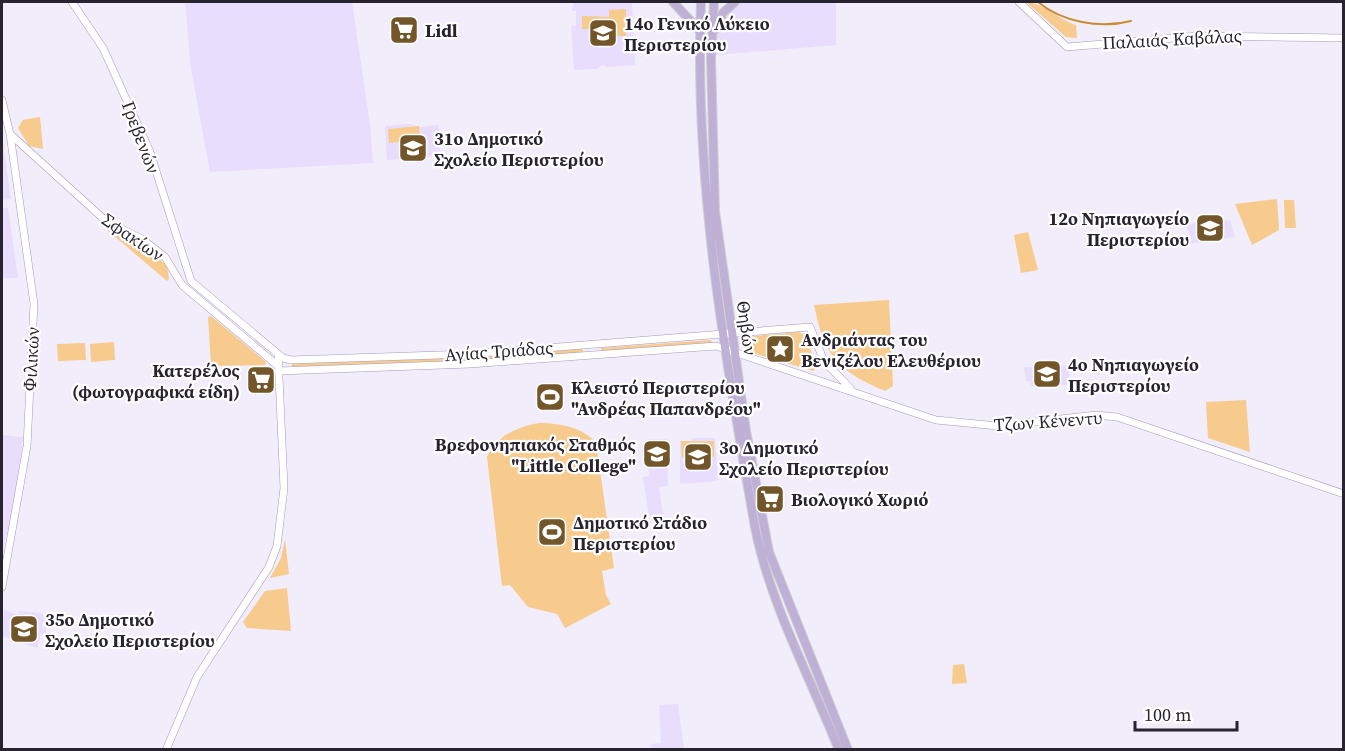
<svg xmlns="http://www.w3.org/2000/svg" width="1345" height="751" font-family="'Source Serif 4',serif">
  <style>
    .built { fill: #e9ddfe }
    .green { fill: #f7ca8d }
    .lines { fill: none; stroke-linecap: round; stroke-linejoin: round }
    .stream { stroke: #c78d30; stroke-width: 2 }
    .minor-casing { stroke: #a599ba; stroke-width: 8 }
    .major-casing { stroke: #cfcfd1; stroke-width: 10 }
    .minor { stroke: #fff; stroke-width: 7 }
    .major { stroke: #bfb1d6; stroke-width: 8 }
    .labels { text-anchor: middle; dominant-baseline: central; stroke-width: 4.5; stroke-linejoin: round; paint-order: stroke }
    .poi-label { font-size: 18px; font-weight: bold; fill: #27232f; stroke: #fff; text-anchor: start }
    .street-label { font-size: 18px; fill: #27232f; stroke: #fff }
  </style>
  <rect width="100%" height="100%" fill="#f2edfb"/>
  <path class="built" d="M185,2H352L370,124L373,163L210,172L191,69Z
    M576,2L632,3L635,65L606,67L603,65L596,69L574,70L571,26H576V11H572L573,4Z
    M742,2H836V45L716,55V39L722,22Z
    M410,124L421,127L439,125L440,156L387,160L385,126Z
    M2,136L11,199L2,200Z
    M2,208H8L18,278H2Z
    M1230,220L1235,237L1189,244L1190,236L1185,224Z
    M1071,365L1067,385L1031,386L1030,381H1026L1024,367Z
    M2,435L23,437L14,506L2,553Z
    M692,438H715L718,481L680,484V441H691Z
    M647,439H667L668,486L659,487L663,514L649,516L643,477L649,476Z
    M4,610L15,614H19V611L41,613L45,617L46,622L42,623V627H46V632L45,635L41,634L37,648L2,636Z
    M678,704L684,749H651L650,744L661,743L659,705Z"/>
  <path class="green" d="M1026,2C1039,1 1060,20 1076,25L1077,38L1066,37Z
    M626,9V36H609V19L608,30L582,29V16L609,17V10Z
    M40,117L43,149L29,146L18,128L23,120Z
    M419,126L420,140L389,143L388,129Z
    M1277,199L1279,230L1252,245L1235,204Z
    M1284,200H1294L1296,228H1285Z
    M108,228L139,242L167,266L169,279L167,281L107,230Z
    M1028,232L1038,270L1021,273L1014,235Z
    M889,300L893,386L885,391C837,370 825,357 814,305Z
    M211,316L266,362L265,365L211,366L208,317Z
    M799,332L805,335L817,367L813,371L746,351L740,343L743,337Z
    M711,340L712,343L602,352L601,348Z
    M114,342L115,360L91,362L90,344Z
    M85,343L86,360L58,361L57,344Z
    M583,349V353L471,362L292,367V364L470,357Z
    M1246,400L1250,452L1208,438L1206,402Z
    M539,423C559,423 583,427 596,443L614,568L602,571L606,595L611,604L565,628L557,614L528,607L510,585L502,586L487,457C497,435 518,427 539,423Z
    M681,441H714V457H682Z
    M285,539L289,574L270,578L281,558Z
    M287,588L291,631L247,628L243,622L265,591Z
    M964,664L967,683L952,684L953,665Z"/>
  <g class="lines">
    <path class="stream" d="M1038,2C1062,22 1100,29 1131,21"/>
    <g class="minor-casing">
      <path id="minor" d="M72,2L103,48L150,152L191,281L283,358L291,360L469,354L810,327L824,361L850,388
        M1019,2L1067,47L1198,36L1344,38
        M2,100L10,134L34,304L27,446L2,587
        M10,134L106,221L142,239L165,257L182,285L278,366
        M278,371L470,364L716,346L936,420L998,426L1096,415L1117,417L1344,494
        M166,750L197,677L269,567L277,546L284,488L278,355"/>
    </g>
    <g class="major-casing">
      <path id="major" d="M673,2L700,31
        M701,2C694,178 724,353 755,527C770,604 810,677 839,750
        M714,2L711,59L715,211L746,431L769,552L848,750
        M715,30L723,13L735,2"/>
    </g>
    <use href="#minor" class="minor"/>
    <use href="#major" class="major"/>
  </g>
  <defs>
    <g id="supermarket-square" transform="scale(1.5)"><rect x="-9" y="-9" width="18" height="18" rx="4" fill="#73552a" stroke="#fff"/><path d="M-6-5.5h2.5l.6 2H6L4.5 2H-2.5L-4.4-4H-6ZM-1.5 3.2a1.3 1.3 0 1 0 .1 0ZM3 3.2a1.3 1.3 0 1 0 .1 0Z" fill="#fff"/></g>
    <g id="school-square" transform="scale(1.5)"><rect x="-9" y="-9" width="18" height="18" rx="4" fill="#73552a" stroke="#fff"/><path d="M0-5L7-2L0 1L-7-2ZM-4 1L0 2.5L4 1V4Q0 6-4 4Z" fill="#fff"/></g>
    <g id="sight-square" transform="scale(1.5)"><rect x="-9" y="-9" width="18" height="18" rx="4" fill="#73552a" stroke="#fff"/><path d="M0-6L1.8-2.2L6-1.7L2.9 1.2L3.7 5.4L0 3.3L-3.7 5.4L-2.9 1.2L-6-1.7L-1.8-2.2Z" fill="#fff"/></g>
    <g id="stadium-square" transform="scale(1.5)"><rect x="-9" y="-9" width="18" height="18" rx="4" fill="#73552a" stroke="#fff"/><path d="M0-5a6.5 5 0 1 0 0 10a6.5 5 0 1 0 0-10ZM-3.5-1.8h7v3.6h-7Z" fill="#fff"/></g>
  </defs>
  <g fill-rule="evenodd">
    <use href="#supermarket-square" x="404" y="30"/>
    <use href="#school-square" x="603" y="33"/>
    <use href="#school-square" x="413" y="148"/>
    <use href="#school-square" x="1210" y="228"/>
    <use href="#sight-square" x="780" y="349"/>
    <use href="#school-square" x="1047" y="374"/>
    <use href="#supermarket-square" x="261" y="380"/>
    <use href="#stadium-square" x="550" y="397"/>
    <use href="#school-square" x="657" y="454"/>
    <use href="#school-square" x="698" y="457"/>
    <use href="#supermarket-square" x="770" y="499"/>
    <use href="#stadium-square" x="552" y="532"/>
    <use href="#school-square" x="24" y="629"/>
  </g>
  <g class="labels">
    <g class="poi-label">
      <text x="624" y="23">14ο Γενικό Λύκειο<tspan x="624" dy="21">Περιστερίου</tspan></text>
      <text x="425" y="30">Lidl</text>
      <text x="434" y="138">31ο Δημοτικό<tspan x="434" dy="21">Σχολείο Περιστερίου</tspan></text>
      <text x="1189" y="218" text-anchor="end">12ο Νηπιαγωγείο<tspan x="1189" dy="21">Περιστερίου</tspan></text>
      <text x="801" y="339">Ανδριάντας του<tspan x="801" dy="21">Βενιζέλου Ελευθέριου</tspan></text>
      <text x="1068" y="364">4ο Νηπιαγωγείο<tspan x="1068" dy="21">Περιστερίου</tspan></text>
      <text x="240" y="370" text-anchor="end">Κατερέλος<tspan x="240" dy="21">(φωτογραφικά είδη)</tspan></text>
      <text x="571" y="387">Κλειστό Περιστερίου<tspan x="571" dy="21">"Ανδρέας Παπανδρέου"</tspan></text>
      <text x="636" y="444" text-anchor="end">Βρεφονηπιακός Σταθμός<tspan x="636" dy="21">"Little College"</tspan></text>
      <text x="719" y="447">3ο Δημοτικό<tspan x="719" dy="21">Σχολείο Περιστερίου</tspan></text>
      <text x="791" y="499">Βιολογικό Χωριό</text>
      <text x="573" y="522">Δημοτικό Στάδιο<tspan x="573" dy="21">Περιστερίου</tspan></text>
      <text x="45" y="619">35ο Δημοτικό<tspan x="45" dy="21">Σχολείο Περιστερίου</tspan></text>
    </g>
    <g class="street-label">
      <text transform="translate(1172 39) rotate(-3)">Παλαιάς Καβάλας</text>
      <text transform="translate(141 137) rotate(69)">Γρεβενών</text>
      <text transform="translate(133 237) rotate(34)">Σφακίων</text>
      <text transform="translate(747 328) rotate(82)">Θηβών</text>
      <text transform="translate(499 351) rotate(-4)">Αγίας Τριάδας</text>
      <text transform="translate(31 359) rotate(-87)">Φιλικών</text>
      <text transform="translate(1048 421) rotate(-4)">Τζων Κένεντυ</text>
    </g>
  </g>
  <rect width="1345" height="751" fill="none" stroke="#27232f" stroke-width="6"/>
  <path d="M1135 721v9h102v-9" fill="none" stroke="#27232f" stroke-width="3"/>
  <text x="1144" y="721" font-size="18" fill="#27232f" stroke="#ffffff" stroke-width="4.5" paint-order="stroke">100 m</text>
</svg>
